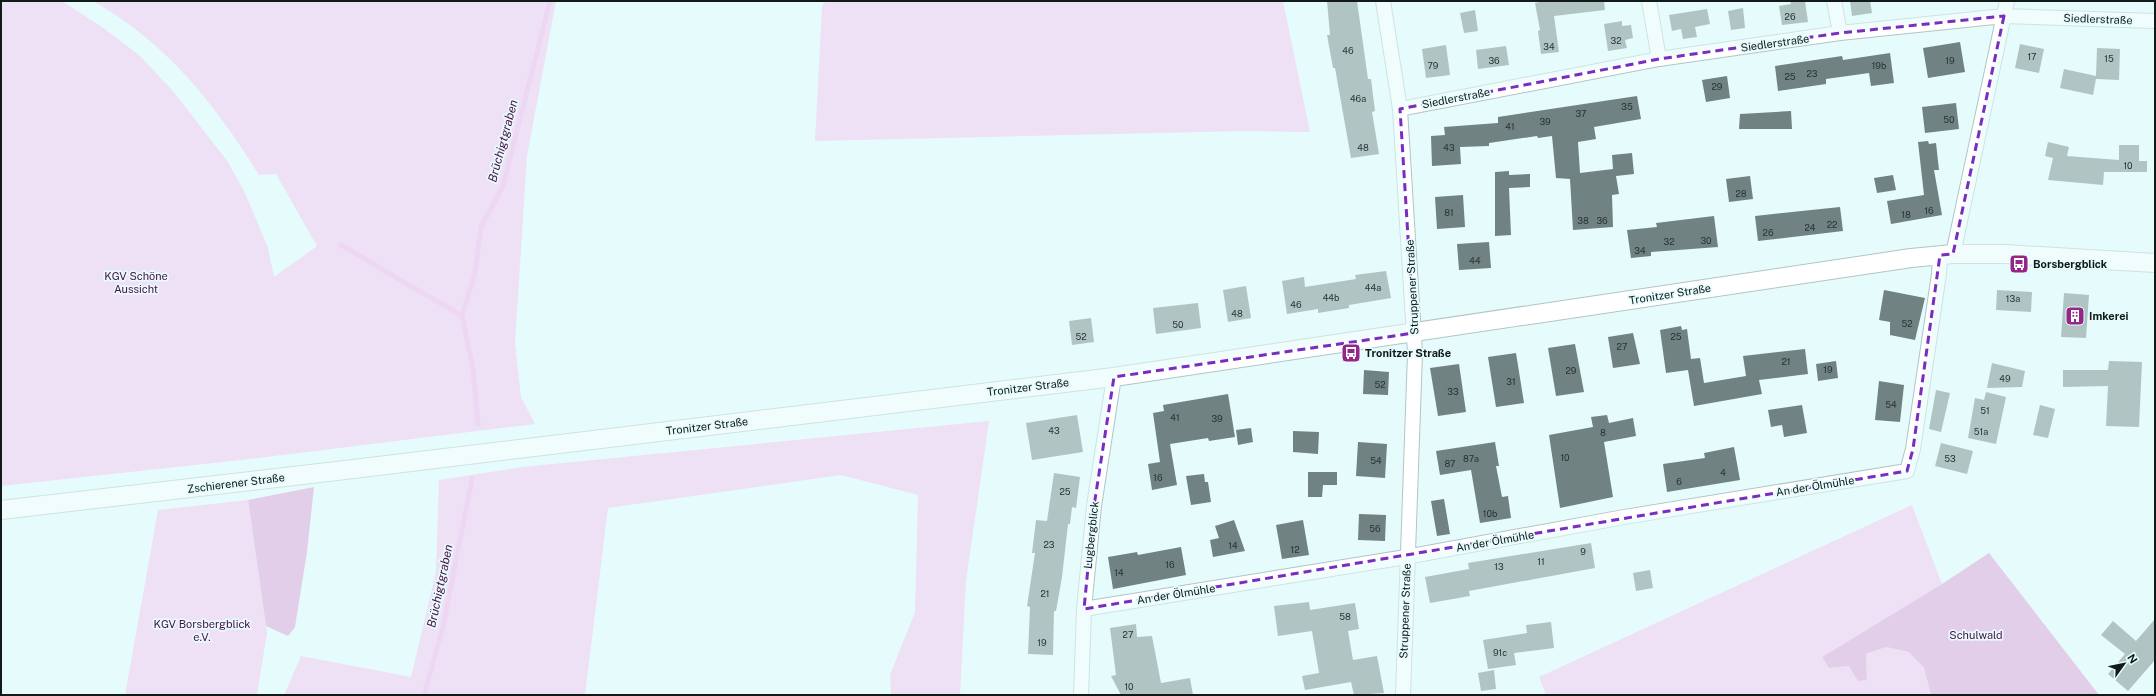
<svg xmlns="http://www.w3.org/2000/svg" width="2156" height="696" font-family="'Public Sans',sans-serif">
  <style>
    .green { fill: #f9c0ed }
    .forest { fill: #e197d3 }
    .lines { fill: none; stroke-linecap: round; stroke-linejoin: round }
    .stream { stroke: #f8ace9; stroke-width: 5 }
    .building { fill: #708282 }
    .minor-casing { stroke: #b1c5c5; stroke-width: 16 }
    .tertiary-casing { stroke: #b1c5c5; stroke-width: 20 }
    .minor { stroke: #fff; stroke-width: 14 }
    .tertiary { stroke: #fff; stroke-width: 18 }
    .marked { fill: none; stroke: #7b2cbf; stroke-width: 3; stroke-dasharray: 8 5; stroke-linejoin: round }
    .labels { text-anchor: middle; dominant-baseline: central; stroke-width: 3.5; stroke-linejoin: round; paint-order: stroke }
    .number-label { font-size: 9px; fill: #293333 }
    .street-label { font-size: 11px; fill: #111919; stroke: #e6fbfb }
    .poi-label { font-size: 11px; font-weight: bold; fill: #111919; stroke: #e6fbfb; text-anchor: start }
    .park-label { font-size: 11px; fill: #4e0c46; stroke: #e6fbfb }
    .water-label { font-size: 12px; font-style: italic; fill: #4c0a45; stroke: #e6fbfb }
  </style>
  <rect width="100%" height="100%" fill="#e6fbfb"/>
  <path class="green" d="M1,1H62L102,27L139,55L173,91L228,162L245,193L268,248L274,277L317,246L276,174L259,175C215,104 167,43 93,1H556L527,156L515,343L521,397L535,424L241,460L1,486Z
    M826,1H1283L1310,132L1245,131L815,141L822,6Z
    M989,421L966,581L960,695H891L890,675L915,612L918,495L841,475L608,508L585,695H284L301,656L411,677L436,572L439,480L522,467Z
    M248,500L267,633L257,695H125L158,510Z
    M1912,505L1942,584L1822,657L1829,668L1849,666L1867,680L1866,654L1886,647L1909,652L1924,668L1931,695H1546L1539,677Z"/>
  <path class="forest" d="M314,487L307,552L295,627L288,636L266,626L248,500Z
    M1989,553L2099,695H1931L1924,668L1909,652L1886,647L1866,654L1867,680L1858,681L1849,666L1829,668L1822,657L1942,584Z"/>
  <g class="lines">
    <path class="stream" d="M341,245L462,316
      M478,424L473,369L462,316L475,273L481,227L503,186L550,1
      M424,695L443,627L472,479"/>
  </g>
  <path class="building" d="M1327,1H1357L1368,79H1371L1375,111L1372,112L1379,154L1351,158L1335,68H1333L1327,35H1330Z
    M1545,1H1604L1605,10L1554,16L1559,52L1541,54L1538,31L1540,30L1535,3Z
    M1790,1H1805L1808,22L1782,25L1779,6L1791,4Z
    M1850,1H1870L1872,13L1852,16Z
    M1743,8L1745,28L1731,30L1728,11Z
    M1707,9L1710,24L1695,27L1697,37L1683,39L1681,29L1672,31L1669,15Z
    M1475,10L1478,31L1464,33L1460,13Z
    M1622,21V26L1631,25L1633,38L1625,40L1627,48L1608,51L1604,24Z
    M1960,42L1965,72L1928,78L1923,48Z
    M2020,44L2044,49L2039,73L2015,68Z
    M1446,45L1450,75L1426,78L1422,49Z
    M1506,46L1509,65L1478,69L1476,50Z
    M2097,48L2120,49L2119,80L2096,79L2093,95L2060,88L2064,69L2096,76Z
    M1890,53L1894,83L1871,86L1869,73L1826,79V84L1778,91L1775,66L1842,56L1843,60Z
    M1727,76L1730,98L1706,102L1702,80Z
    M1637,96L1641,119L1594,127L1596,139L1578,142L1580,173L1613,169L1612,155L1632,153L1634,174L1616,176L1619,194L1612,195L1613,227L1573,230L1570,179L1556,178L1552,136L1538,138L1537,136L1489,143V146L1460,147L1461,164L1432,166L1431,136L1445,135L1444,127L1498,123V117Z
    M1956,103L1959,129L1925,133L1922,107Z
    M1791,111L1792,129H1739L1740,114Z
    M1928,141L1929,144L1936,143L1939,170H1934L1942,215L1891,224L1887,201L1924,195L1918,142Z
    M2048,142L2069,147L2067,156L2119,160V145H2139V161H2147V172H2104L2103,185L2048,180L2053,158L2045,156Z
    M1509,171V175L1530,174V187L1509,188L1511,235L1495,236V172Z
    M1893,175L1896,190L1877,193L1874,178Z
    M1750,176L1753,199L1729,202L1726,179Z
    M1463,195L1465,227L1437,229L1435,197Z
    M1840,207L1843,231L1758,241L1755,216Z
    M1714,216L1718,247L1651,252V256L1631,258L1627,230L1657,227L1656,223Z
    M1489,242L1491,268L1459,270L1457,244Z
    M1386,271L1391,298L1349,305V308L1318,313V309L1287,314L1282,281L1304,277L1305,287L1356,279L1355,275Z
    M1246,286L1251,318L1228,322L1223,290Z
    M1884,290L1925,298L1915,340L1890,335V322L1879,320Z
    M1997,290L2032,292L2031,312L1996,310Z
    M2064,293L2089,295L2086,338L2061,337Z
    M1198,303L1201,328L1156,334L1153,308Z
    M1091,318L1094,342L1072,345L1069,321Z
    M1681,326L1682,330L1687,329L1691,359L1700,358L1704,383L1746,376L1743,356L1805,349L1808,374L1759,380L1762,394L1694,406L1688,370L1666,373L1660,330Z
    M1633,333L1640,364L1613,368L1608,337Z
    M1575,344L1584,392L1556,396L1548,348Z
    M1516,353L1524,403L1496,407L1488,357Z
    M1836,361L1838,378L1818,381L1816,364Z
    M2109,361L2142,362L2139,427L2106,426L2108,386L2063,387V370H2108Z
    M1992,363L2025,371L2022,387L1987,388Z
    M1459,364L1466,412L1438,416L1430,368Z
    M1364,370L1389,372L1388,395L1363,394Z
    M1879,381L1904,385L1900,422L1875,420Z
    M1936,390L1950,393L1941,432L1929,429Z
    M1986,392L2006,397L1996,444L1968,438L1975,398L1984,400Z
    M1228,394L1235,437L1209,441L1208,438L1170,444L1177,485L1152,490L1148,464L1160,462L1153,413L1164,411L1163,405Z
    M1802,405L1807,433L1784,437L1782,425L1771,427L1768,410Z
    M2040,405L2055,409L2048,438L2033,435Z
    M1077,415L1083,452L1032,460L1026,423Z
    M1607,415L1609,423L1633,418L1636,436L1604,442L1613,497L1560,508L1549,435L1593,427L1591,417Z
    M1251,428L1253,442L1238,445L1236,430Z
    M1293,431L1319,432L1318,454L1293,452Z
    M1358,442L1387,444L1385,478L1356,476Z
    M1495,442L1499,466H1496L1502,497L1508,496L1511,518L1480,523L1471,470L1440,475L1436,451Z
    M1941,443L1973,451L1967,474L1935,466Z
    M1734,447L1740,480L1667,492L1663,464L1705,458L1704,453Z
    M1308,472H1337V485H1323L1322,497H1308Z
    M1054,473L1080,477L1076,508L1072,507L1070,524H1068L1062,577L1056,611H1054L1053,655L1028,654L1030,607L1027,606L1035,553H1032L1036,520L1047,521Z
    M1204,474L1205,482H1208L1211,502L1191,505L1186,476Z
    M1444,499L1450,534L1437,536L1431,501Z
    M1359,514L1386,515L1385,541L1358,540Z
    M1234,520L1245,551L1213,557L1210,540L1219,538L1215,526Z
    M1303,520L1309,555L1282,559L1276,525Z
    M1591,543L1595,568L1469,591L1470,596L1430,603L1425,577L1469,569L1468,563Z
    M1181,547L1186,575L1113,589L1108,557L1137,552L1138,555Z
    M1650,570L1653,588L1636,591L1633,573Z
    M1309,602L1310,610L1355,603L1359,629L1348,631L1353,660L1377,656L1384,693L1354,695L1351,682L1305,690L1302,676L1319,673L1312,631L1278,636L1274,606Z
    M2155,619V660L2128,691L2108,674L2125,654L2101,635L2113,621L2136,641Z
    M1551,622L1554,648L1514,653L1516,665L1488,669L1483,640L1527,633L1526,625Z
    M1136,624L1137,637L1152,636L1161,683L1190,678L1193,695H1121L1111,676L1116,675L1110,628Z
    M1494,670L1496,689L1481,691L1478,673Z"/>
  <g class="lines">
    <g class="minor-casing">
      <path id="minor" d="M1383,1L1400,109L1415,353L1403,695
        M1649,1L1659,59
        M1834,1L1840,33
        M1400,109L1659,59L1840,33L2004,16L2155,21
        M1953,254L2007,1
        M1084,609L1406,557L1624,517L1907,471L1913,449L1939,274L1940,255
        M1081,695L1084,609L1094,506L1114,377"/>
    </g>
    <g class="tertiary-casing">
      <path id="tertiary" d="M1,510L345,470L1114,377L1911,258L1953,254H2005L2155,263"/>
    </g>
    <use href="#minor" class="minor"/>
    <use href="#tertiary" class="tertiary"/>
  </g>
  <path d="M0 0H2156V696H0ZM2004,16L1953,254L1940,255L1913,449L1907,471L1084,609L1094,506L1114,377L1414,333L1400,109L1659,59L1840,33Z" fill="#e6fbfb" fill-opacity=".55" fill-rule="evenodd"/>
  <path class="marked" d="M2004,16L1953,254L1940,255L1913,449L1907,471L1084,609L1094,506L1114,377L1414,333L1400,109L1659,59L1840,33Z"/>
  <defs>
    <g id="bus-square" transform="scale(1)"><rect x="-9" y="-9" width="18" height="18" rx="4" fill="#952687" stroke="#e6fbfb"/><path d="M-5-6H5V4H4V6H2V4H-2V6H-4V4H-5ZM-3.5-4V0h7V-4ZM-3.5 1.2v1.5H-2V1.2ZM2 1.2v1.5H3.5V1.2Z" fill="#fff"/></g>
    <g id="building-square" transform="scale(1)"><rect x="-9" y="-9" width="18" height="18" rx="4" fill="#952687" stroke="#e6fbfb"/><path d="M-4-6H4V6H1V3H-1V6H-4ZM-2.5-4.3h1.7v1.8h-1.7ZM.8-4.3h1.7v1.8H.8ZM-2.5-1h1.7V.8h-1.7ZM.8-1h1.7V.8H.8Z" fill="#fff"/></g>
  </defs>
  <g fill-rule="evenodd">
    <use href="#bus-square" x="2019" y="264"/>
    <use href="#building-square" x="2075" y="316"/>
    <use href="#bus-square" x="1351" y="353"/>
  </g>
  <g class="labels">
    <g class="number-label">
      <text x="1790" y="16">26</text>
      <text x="1616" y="40">32</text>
      <text x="1549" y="46">34</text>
      <text x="1348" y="50">46</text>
      <text x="2032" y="56">17</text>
      <text x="2109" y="58">15</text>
      <text x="1494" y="60">36</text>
      <text x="1950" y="60">19</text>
      <text x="1433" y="65">79</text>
      <text x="1879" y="65">19b</text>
      <text x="1812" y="73">23</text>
      <text x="1790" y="76">25</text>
      <text x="1717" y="86">29</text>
      <text x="1358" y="98">46a</text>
      <text x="1627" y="106">35</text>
      <text x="1581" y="113">37</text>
      <text x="1949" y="119">50</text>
      <text x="1545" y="121">39</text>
      <text x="1510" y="126">41</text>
      <text x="1363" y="147">48</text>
      <text x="1449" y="147">43</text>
      <text x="2128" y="165">10</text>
      <text x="1741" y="193">28</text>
      <text x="1929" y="210">16</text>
      <text x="1449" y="212">81</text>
      <text x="1906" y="214">18</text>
      <text x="1583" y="220">38</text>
      <text x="1602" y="220">36</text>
      <text x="1832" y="224">22</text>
      <text x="1810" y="227">24</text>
      <text x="1768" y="232">26</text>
      <text x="1706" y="240">30</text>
      <text x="1669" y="241">32</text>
      <text x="1640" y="250">34</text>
      <text x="1475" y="260">44</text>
      <text x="1373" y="287">44a</text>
      <text x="1331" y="297">44b</text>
      <text x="2013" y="298">13a</text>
      <text x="1296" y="304">46</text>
      <text x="1237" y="313">48</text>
      <text x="1907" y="323">52</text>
      <text x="1178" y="324">50</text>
      <text x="1081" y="336">52</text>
      <text x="1676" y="336">25</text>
      <text x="1622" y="346">27</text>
      <text x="1786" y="361">21</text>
      <text x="1828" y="369">19</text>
      <text x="1571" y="370">29</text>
      <text x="2005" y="378">49</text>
      <text x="1511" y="381">31</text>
      <text x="1380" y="384">52</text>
      <text x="1453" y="391">33</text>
      <text x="1891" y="404">54</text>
      <text x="1985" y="410">51</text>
      <text x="1175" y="417">41</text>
      <text x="1217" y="418">39</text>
      <text x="1054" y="430">43</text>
      <text x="1981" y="431">51a</text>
      <text x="1603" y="432">8</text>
      <text x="1565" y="457">10</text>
      <text x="1471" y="458">87a</text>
      <text x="1950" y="458">53</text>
      <text x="1376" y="460">54</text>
      <text x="1450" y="463">87</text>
      <text x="1723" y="472">4</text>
      <text x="1158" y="477">16</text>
      <text x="1679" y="481">6</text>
      <text x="1065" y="491">25</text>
      <text x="1490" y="513">10b</text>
      <text x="1375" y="528">56</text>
      <text x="1049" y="544">23</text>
      <text x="1233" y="545">14</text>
      <text x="1295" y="549">12</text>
      <text x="1583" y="551">9</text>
      <text x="1541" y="561">11</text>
      <text x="1170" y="564">16</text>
      <text x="1499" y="566">13</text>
      <text x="1119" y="572">14</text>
      <text x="1045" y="593">21</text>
      <text x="1345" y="616">58</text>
      <text x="1128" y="634">27</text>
      <text x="1042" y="642">19</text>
      <text x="1500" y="652">91c</text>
      <text x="1129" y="686">10</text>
    </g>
    <g class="street-label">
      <text transform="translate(2098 19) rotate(2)">Siedlerstraße</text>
      <text transform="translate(1775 43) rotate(-8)">Siedlerstraße</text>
      <text transform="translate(1456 98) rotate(-11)">Siedlerstraße</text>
      <text transform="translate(1412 287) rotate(-93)">Struppener Straße</text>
      <text transform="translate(1670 294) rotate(-9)">Tronitzer Straße</text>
      <text transform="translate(1028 387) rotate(-7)">Tronitzer Straße</text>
      <text transform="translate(707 426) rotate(-7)">Tronitzer Straße</text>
      <text transform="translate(236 483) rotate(-7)">Zschierener Straße</text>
      <text transform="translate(1815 486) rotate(-9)">An der Ölmühle</text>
      <text transform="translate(1091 535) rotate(-84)">Lugbergblick</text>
      <text transform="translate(1495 541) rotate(-10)">An der Ölmühle</text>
      <text transform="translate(1176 594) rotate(-9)">An der Ölmühle</text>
      <text transform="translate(1405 611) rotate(-88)">Struppener Straße</text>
    </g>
    <g class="poi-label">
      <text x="2033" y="264">Borsbergblick</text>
      <text x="2089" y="316">Imkerei</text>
      <text x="1365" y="353">Tronitzer Straße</text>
    </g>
    <g class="park-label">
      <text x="136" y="276">KGV Schöne<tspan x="136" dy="13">Aussicht</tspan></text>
      <text x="202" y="624">KGV Borsbergblick<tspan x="202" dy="13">e.V.</tspan></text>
      <text x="1976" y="635">Schulwald</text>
    </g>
    <g class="water-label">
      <text transform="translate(503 141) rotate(-75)">Brüchigtgraben</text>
      <text transform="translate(440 586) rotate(-78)">Brüchigtgraben</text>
    </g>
  </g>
  <rect width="2156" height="696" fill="none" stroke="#111919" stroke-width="4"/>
  <g transform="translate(2124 664) rotate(57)" stroke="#e6fbfb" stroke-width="3" paint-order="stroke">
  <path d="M0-3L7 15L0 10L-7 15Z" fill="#111919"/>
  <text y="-6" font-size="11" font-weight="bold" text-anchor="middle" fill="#111919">N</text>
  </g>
</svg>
